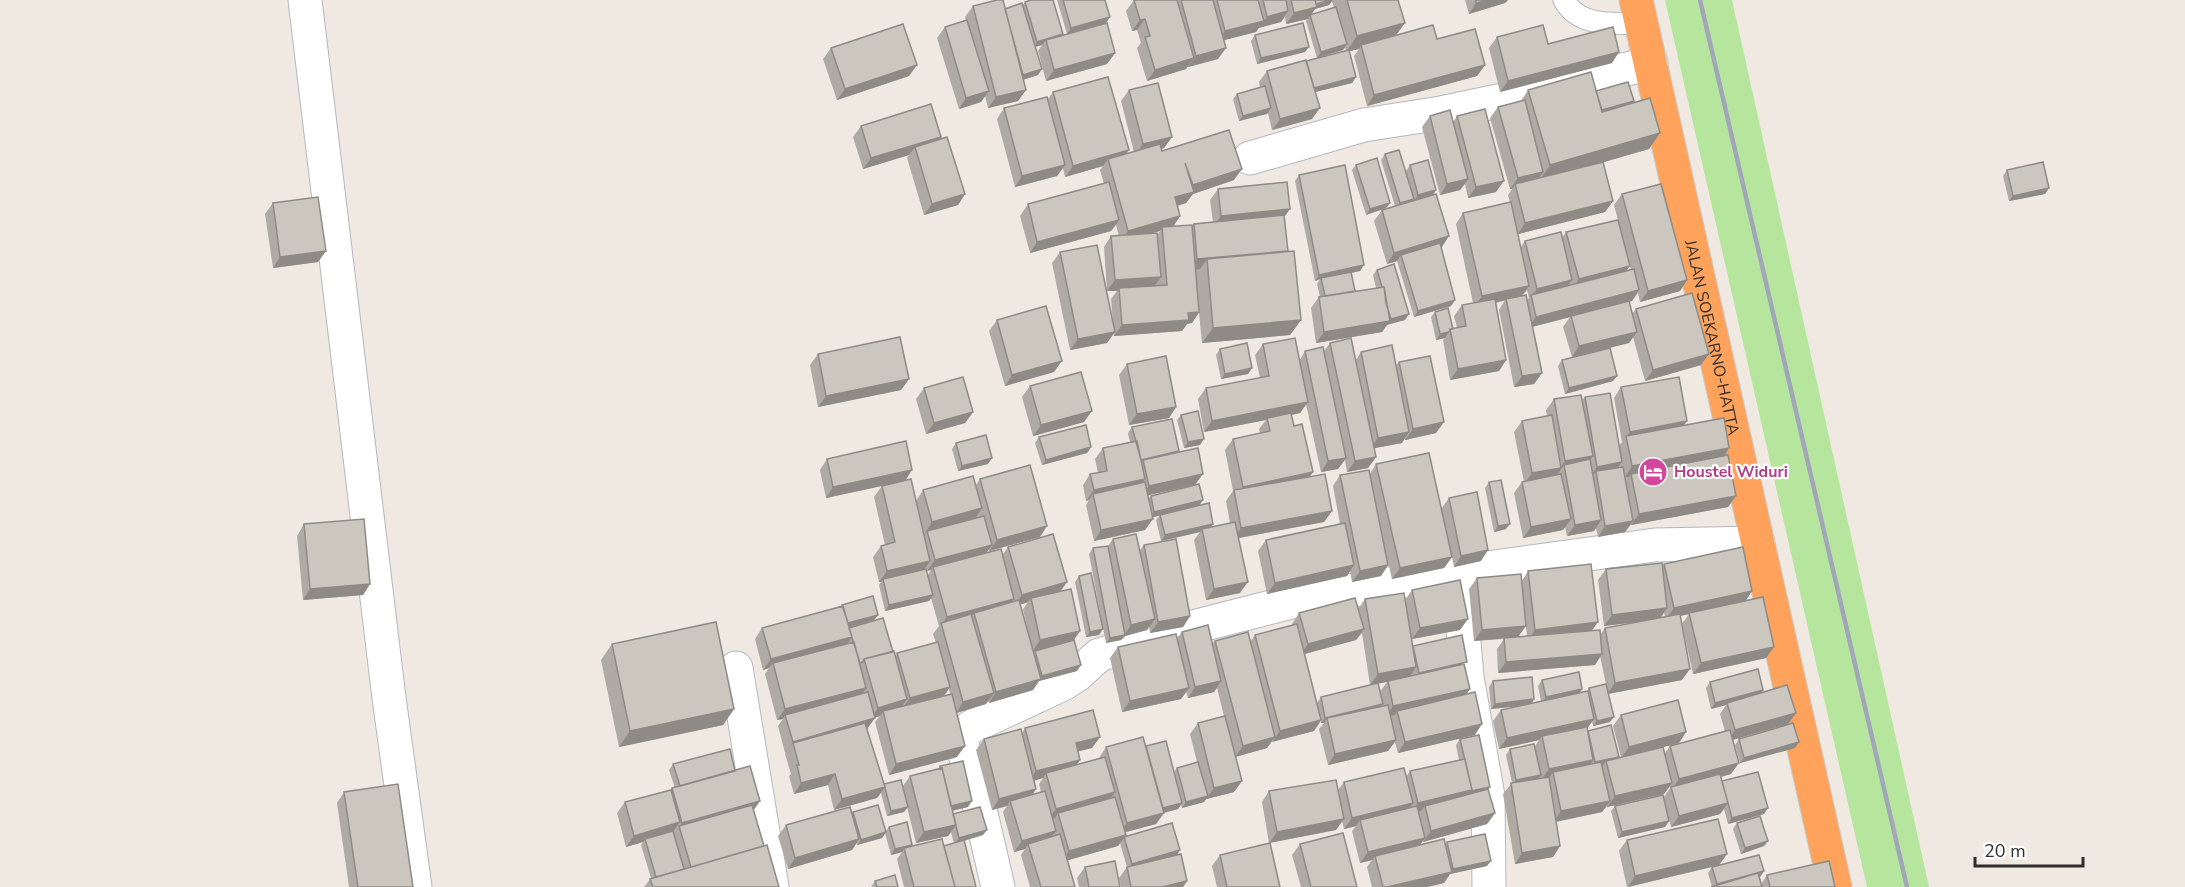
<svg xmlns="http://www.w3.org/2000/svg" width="2185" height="887" font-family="'Nunito Sans',sans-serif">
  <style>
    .green { fill: #b6e59e }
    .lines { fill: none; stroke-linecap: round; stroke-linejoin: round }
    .lane-casing { stroke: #b4b7c1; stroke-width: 23 }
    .street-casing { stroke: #b4b7c1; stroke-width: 35 }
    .highway-casing { stroke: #c9c9c9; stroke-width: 35 }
    .lane { stroke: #fff; stroke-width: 21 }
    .street { stroke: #fff; stroke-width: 33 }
    .highway { stroke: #ffa35c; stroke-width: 33 }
    .rail { stroke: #a3a6b8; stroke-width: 4.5 }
    .wall { fill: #afaba4; fill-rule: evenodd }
    .shaded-wall { fill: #8e8b86 }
    .building { fill: #cbc7bf; stroke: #8e8b86; stroke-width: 1.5 }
    .labels { text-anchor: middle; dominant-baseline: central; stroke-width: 4.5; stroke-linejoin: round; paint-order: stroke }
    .street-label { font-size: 16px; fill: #2e2e2e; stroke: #fff }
    .hotel-label { font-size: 16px; font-weight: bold; fill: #b23c85; stroke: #fff; text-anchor: start }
  </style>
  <rect width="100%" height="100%" fill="#efe9e1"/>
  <path class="green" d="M1665,0H1732L1929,887H1867Z"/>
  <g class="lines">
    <g class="lane-casing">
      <path id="lane" d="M1564,0C1578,27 1614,24 1641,23"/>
    </g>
    <g class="street-casing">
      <path id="street" d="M305,0L389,698L415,887
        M1250,158L1364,125L1441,113L1503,100L1651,63
        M1459,583L1467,677L1488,796L1489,887
        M736,668L772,887
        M998,887L974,783L962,745L963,733L971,727L1063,684L1077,675L1099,655L1197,626L1303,599L1458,572L1655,545L1758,543"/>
    </g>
    <g class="highway-casing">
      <g id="highway">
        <path id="s1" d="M1636,0L1835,887"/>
      </g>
    </g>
    <use href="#lane" class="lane"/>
    <use href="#street" class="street"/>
    <use href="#highway" class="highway"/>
    <path class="rail" d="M1700,0L1907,887"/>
  </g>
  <path class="wall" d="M1057,0H1105L1106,23L1067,34Z
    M1134,0H1398L1396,35L1437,39L1485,65L1477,76L1367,106L1354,56L1359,49L1349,51L1356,77L1352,83L1315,92L1312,119L1272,130L1268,113L1239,121L1233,99L1237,94L1260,88L1259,82L1267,71L1346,51L1345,47L1343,50L1317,58L1306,21L1308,19L1286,24L1285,17L1281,22L1259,27L1256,32L1224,40L1218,59L1188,67V66L1186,69L1147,81L1137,48L1141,43L1137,30L1132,31L1126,11ZM1332,1L1334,8L1311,15L1315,9L1329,5Z
    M1465,0H1508L1505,3L1469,14Z
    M1025,2L1062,35L1115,53L1107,64L1046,81L1038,51L1042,45L1035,47L1038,75L1023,80L1026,90L1018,101L988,108L985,96L981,102L959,109L937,38L945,27L966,20L965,17L973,6L1005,9L1023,5Z
    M1255,35L1305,52L1257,64L1251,41Z
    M1497,37L1548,44L1612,63L1500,92L1489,48Z
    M831,48L909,76L837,100L823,59Z
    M1129,90L1172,137L1164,148L1161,149L1162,151L1234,180L1193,194L1186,203L1178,206L1180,216L1173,227L1192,226L1194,224L1213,222L1210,200L1218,189L1290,209L1285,216L1287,252L1301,320L1290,335L1202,343L1199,313L1192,323L1187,324L1182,331L1114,336V333L1107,343L1070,350L1052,263L1060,252L1113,322L1111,299L1117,291H1107L1104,247L1111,236H1119L1116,225L1111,231L1030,253L1020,216L1028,204L1104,184L1100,170L1103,166L1065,177L1063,168L1057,176L1015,187L997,119L1004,108L1048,99L1053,92L1125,154L1134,152L1121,101ZM1160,231L1158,234L1149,233Z
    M1528,90L1596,91L1632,103L1660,133L1649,149L1603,162L1613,201L1605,212L1518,234L1521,247L1525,241L1562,238L1566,232L1626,271L1631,269L1614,205L1622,194L1687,280L1680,291L1640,302L1638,293L1632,301L1629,302L1632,314L1636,309L1701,365L1645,381L1633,337L1629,343L1572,357L1563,327L1570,317L1532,327L1542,373L1534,384L1514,387L1499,310L1505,300L1496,303L1506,360L1499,371L1450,380L1443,340L1445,338L1436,340L1431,317L1435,312L1453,329L1457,328L1454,316L1462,305L1473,303L1456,224L1463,213L1510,202L1508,195L1512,189H1510L1490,118L1498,107L1521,101ZM1527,290L1529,298L1527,300L1522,296Z
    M1430,116L1453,122L1457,116L1496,192L1468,198L1465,184L1460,190L1440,195L1422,127Z
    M861,126L941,137L939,140L965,194L958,205L924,215L907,158L909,155L863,169L853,137Z
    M1385,154L1406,171L1410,165L1436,190L1433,195L1451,306L1414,317L1397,261L1387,264L1374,221L1382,210L1395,206L1381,160Z
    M1356,165L1390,203L1386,208L1366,215L1352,170Z
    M2007,170L2049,188L2045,194L2009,201L2003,176Z
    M1299,175L1360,271L1351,273L1355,291L1376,288L1373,275L1377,270L1405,320L1387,324L1382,332L1316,343L1311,308L1319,297H1320L1317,284L1320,279L1315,281L1295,181Z
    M273,203L318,262L273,268L265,214Z
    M997,320L1054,372L1005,386L989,331Z
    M1330,343L1356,360L1361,352L1396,365L1399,362L1436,433L1405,440V438L1402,443L1374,448L1376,457L1368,468L1347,472L1345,460L1338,469L1321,472L1306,404L1300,413L1291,415L1294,426L1309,477L1332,511L1324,522L1238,538L1240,593L1206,600L1194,540L1200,532L1161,541L1156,520L1160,515L1153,517L1145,530L1094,541L1086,505L1089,500L1086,501L1083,485L1090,474L1098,473L1095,459L1103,448L1130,442L1128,433L1132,427L1172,419L1148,495L1149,498L1151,496L1200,505L1211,527L1230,523L1226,501L1233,491L1225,450L1233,439L1260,433L1259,429L1266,420L1204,432L1198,399L1206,388L1260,378L1255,355L1263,344L1300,360L1305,351H1324Z
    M1220,349L1252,368L1248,374L1221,379L1216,355Z
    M818,354L909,379L901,390L818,407L810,365Z
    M1562,360L1617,376L1613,381L1565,394L1558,366Z
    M1127,364L1176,407L1169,418L1129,425L1119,375Z
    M1030,386L1084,422L1033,436L1022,397Z
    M1621,387L1687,421L1684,425L1729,448L1724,456L1736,496L1728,507L1631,525V524L1625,532L1598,537L1596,528L1594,531L1567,536L1565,527L1563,530L1523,538L1514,493L1522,482H1524L1514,432L1522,421L1547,416L1546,410L1554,399L1582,400L1585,397L1619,446L1622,442L1614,398Z
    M924,388L973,412L965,423L926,434L916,399Z
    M1181,415L1200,445L1184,448L1177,420Z
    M1039,437L1091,447L1087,453L1042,465L1035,443Z
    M956,443L988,464L958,471L952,449Z
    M827,459L905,480L916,501L923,490L976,485L980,479L1040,537L989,551V549L986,552L1003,554L1008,547L1067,582L1060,592L1080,631L1074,640L1077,671L1039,681L1033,690L989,703L988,701L986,704L957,713V757L889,775L875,722L880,716L875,717L867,729L884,784L903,786L910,776L938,769L940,766L968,807L952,811L953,814L983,835L964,841L976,887H904L897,859L902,852L891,855L885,833L882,838L857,845V843L852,850L788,869L778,836L786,825L852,813L853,812L886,831L889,827L912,845L911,847L944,846L954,843L951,832L948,836L916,843L907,807L904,812L887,816L881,793L877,798L834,810L828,785L794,794L789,776L791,774L785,754L786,752L785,753L778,726L783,719L777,720L765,674L769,668L763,670L755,639L762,628L878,615L874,620L896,656L897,653L936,643L933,634L939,626L931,598L929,601L885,611L879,585L881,582H879L873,557L881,546L885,545L874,497L882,486L890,484L826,498L820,470ZM926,567L927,571L931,570L928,575L924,570ZM1028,602L1023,609L1031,645L1020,605ZM949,689L950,694L944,696Z
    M1376,464L1441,509L1449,498L1481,561L1454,567L1452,557L1444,568L1392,579L1382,536L1388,565L1381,576L1352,582L1350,571L1347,576L1267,594L1258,551L1266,540L1340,524L1333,486L1340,475L1370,474Z
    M1489,482L1506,529L1494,532L1485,488Z
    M304,524L370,584L363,595L303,600L297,536Z
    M1113,539L1140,550L1144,545L1190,616L1183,627L1150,633L1149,627L1147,630L1125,636L1121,640L1106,643L1089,554L1093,548L1108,546Z
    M1664,564L1745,601L1766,658L1693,674L1682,624L1689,614L1680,616L1682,680L1608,694L1610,722L1593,726L1592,721L1587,728L1588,731L1619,757L1617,758L1621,757L1613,726L1621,715L1686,732L1679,743L1663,747L1665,753L1670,746L1725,731L1720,714L1726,705L1711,709L1706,688L1710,682L1763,690L1762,693L1796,713L1788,724L1733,740L1731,774L1721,777L1722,781L1764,814L1728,824L1724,809L1720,814L1671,827L1669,819V821L1665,827L1618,838L1611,811L1615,806L1664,797L1670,788V786L1664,794L1607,807V806L1602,812L1556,822L1560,846L1553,857L1515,864L1503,794L1512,783L1506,755L1510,749L1535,746L1539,740L1499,749L1493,721L1501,710L1518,706L1491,709L1489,687L1493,681L1532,703L1541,701L1538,686L1542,680L1582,689L1580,692L1587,691L1589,688L1606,684L1600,656L1595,665L1498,673L1497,649L1504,639L1474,641L1469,589L1477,578L1522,581L1528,571L1598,622L1592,630L1600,635L1605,628L1646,621L1604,626L1598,580L1606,569L1662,567ZM1664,612L1665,617L1660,618ZM1525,618L1527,636L1518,637Z
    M1079,576L1099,635L1086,637L1075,582Z
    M1412,590L1460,630L1412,639L1413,646L1465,666L1470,689L1466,694L1475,735L1398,753L1395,742L1388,751L1328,765L1319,729L1324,723H1321V721L1314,731L1272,741L1267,748L1235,757L1242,781L1234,792L1206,799L1204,802L1182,808L1181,805L1178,809L1164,813L1156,824L1125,832L1126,835L1125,836L1180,850L1176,856L1187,881L1183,887H1121L1119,878L1127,867L1120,843L1118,846L1067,860L1075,887H1030L1021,855L1025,849L1014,852L1003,812L1007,806L992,810L976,750L984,739L1022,733L1025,728L1100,737L1092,748L1078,751L1077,765L1099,759V758L1106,747L1146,746L1174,772L1177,768L1197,762L1190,734L1198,723L1224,716L1217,688L1214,692L1188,698L1186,692L1181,699L1122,712L1110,658L1118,647L1177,638L1182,632L1212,644L1215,641L1250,642L1255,635L1292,626V624L1299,613L1358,609L1365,599L1405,600ZM1362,633L1370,685L1387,682L1380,692L1383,706H1381L1321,697L1317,703L1305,654L1356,640ZM1043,778L1039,784L1041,792L1032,795L1034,781Z
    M612,644L734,709L723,725L619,747L601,660Z
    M1460,739L1490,787L1488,790L1495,813L1487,824L1423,842V840L1420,845H1445L1447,842L1487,866L1450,874L1444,883L1427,887H1372L1367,867L1372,860L1360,863L1352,831L1356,826L1344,829L1342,821L1336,830L1269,843L1262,802L1269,791L1338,790L1344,782L1406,777L1410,771L1459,760L1456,745Z
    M1739,739L1795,748L1740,763L1735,745Z
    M673,764L735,771L760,801L754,810L764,846L779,887H644L651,878L641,845L643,842L626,847L617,813L625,802L671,790L672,788H675L669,770Z
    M344,792L413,887H349L337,803Z
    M1737,823L1768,841L1764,846L1741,854L1733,829Z
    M1627,840L1727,854L1719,865L1764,871L1759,877L1761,884L1767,875L1835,887H1711H1712L1708,873L1712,867L1717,866L1627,887L1619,851Z
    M1300,844L1357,887H1301L1292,855Z
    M1220,855L1280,887H1217L1212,866Z
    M1085,867L1120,887H1079L1077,878Z
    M875,881L898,887H871Z"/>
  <path class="shaded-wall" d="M1331,0H1333L1329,5L1315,9L1308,19L1286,24L1294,13Z
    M1487,0H1508L1505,3L1469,14L1476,3Z
    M1288,11L1281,22L1259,28L1267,17Z
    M1110,17L1106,23L1067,34L1071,28Z
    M1145,19L1137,30L1132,31L1140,20Z
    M1264,21L1256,32L1217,42L1225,31Z
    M1405,23L1394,38L1361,45L1359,49L1346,52L1357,36Z
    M1063,34L1059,40H1046L1042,45L1033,47L1037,42Z
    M1347,44L1343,50L1317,58L1321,52Z
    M1309,47L1305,52L1257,64L1261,58Z
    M1226,48L1218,59L1188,67L1196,56Z
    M1619,52L1612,63L1500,92L1508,81Z
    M1115,53L1107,64L1046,81L1054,70Z
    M1194,58L1186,69L1147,81L1155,70Z
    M917,65L909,76L837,100L845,89Z
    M1485,65L1477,76L1367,106L1374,95Z
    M1042,69L1038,75L1019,81L1023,75Z
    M1356,77L1352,83L1307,94L1311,89Z
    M1026,90L1018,101L988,108L996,97Z
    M989,91L981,102L959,109L966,98Z
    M1634,101L1630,106L1598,115L1602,110Z
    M1271,108L1267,114L1239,121L1243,116Z
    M1320,108L1312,119L1272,130L1280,119Z
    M1660,133L1649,149L1539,181L1550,165Z
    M941,137L934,148L915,147L909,155L863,169L871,158Z
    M1172,137L1164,148L1135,155L1143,144Z
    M1129,150L1121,161L1108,159L1103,166L1065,177L1073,166Z
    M1065,165L1057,176L1015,187L1022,176Z
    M1242,169L1234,180L1193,194L1186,203L1167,208L1175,197L1187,194L1193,185Z
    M1543,172L1536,183L1515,184L1512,189H1510L1518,178Z
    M1468,179L1460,190L1440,195L1447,184Z
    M1504,181L1496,192L1468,198L1476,187Z
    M2049,188L2045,194L2009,201L2013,196Z
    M1436,190L1432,196L1414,201L1418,195Z
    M965,194L958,205L924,215L932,204Z
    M1613,201L1605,212L1518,234L1525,223Z
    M1390,203L1386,208L1366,215L1370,209Z
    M1290,209L1282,220L1213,227L1221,216Z
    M1180,216L1173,227H1162L1160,231L1121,242L1128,231Z
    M1119,220L1111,231L1030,253L1037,242Z
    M1449,236L1442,247L1402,259L1401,255L1397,261L1387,264L1394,253Z
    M326,251L318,262L273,268L280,257Z
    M1288,251L1280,262L1207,259L1200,269L1189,270L1197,259Z
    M1364,265L1360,271L1322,279L1321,278L1320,279L1315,281L1319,275Z
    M1630,266L1622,277L1571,290L1579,279Z
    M1161,277L1153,288H1119L1117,291H1107L1115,280Z
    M1572,280L1564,291L1531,296L1537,289Z
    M1687,280L1680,291L1640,302L1648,291Z
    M1529,286L1521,297L1474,307L1482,296Z
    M1639,290L1632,301L1528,328L1536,317Z
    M1455,300L1451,306L1414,317L1418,311Z
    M1199,312L1192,323L1187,324L1182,331L1114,336L1122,325L1188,313Z
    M1409,314L1405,320L1387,325L1391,319Z
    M1301,320L1290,335L1202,343L1213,328Z
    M1390,321L1382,332L1316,343L1324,332Z
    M1115,332L1107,343L1070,350L1078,339Z
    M1449,332L1445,338L1436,340L1440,334Z
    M1637,332L1629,343L1572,357L1579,346Z
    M1709,354L1701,365L1645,381L1653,370Z
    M1506,360L1499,371L1450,380L1458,369Z
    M1062,361L1054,372L1005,386L1012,375Z
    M1252,368L1248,374L1221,379L1225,374Z
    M1542,373L1534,384L1514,387L1522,376Z
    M1617,376L1613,381L1565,394L1569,388Z
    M909,379L901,390L818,407L826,396Z
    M1308,402L1300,413L1267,420V418L1266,420L1204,432L1212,421Z
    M1176,407L1169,418L1129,425L1137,414Z
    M1092,411L1084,422L1033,436L1041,425Z
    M973,412L965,423L926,434L934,423Z
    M1687,421L1679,432L1626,437L1630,432Z
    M1444,422L1436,433L1405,440L1413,429Z
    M1409,432L1402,443L1370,449L1378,438Z
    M1204,439L1200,445L1184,448L1188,442Z
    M1091,447L1087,453L1042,465L1046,460Z
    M1729,448L1722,460L1631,474L1629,477H1625L1632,466Z
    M1593,456L1585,467L1564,465L1554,479L1524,484L1532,473L1560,468L1565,461Z
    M1376,457L1368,468L1347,472L1355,461Z
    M992,458L988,464L958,471L962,466Z
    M1346,458L1338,469L1321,472L1328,461Z
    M1622,462L1614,473L1596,471L1592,477L1589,478L1597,467Z
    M912,470L905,481L826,498L833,487Z
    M1313,472L1305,483L1235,498L1243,487Z
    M1203,474L1195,485L1141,497L1149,486Z
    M1145,479L1137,490L1093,494L1089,500L1086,501L1094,490Z
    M1736,496L1728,507L1631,525L1639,514Z
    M1203,500L1199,506L1150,518L1154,512Z
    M982,508L975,519L927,531L925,533L932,522Z
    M1332,511L1324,522L1233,539L1241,528Z
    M1153,519L1145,530L1094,541L1101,530Z
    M1571,519L1563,530L1523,538L1531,527Z
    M1601,520L1594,531L1567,536L1575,525Z
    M1633,521L1625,532L1598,537L1605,526Z
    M1213,524L1209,530L1202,529L1200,532L1161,541L1165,535Z
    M1510,524L1506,529L1494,532L1498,526Z
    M1047,526L1040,537L989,551L997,540Z
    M992,545L984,556L933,567L931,570L927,571L935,560Z
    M1488,550L1481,561L1454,567L1461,556Z
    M1452,557L1444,568L1392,579L1400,568Z
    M930,561L923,572L883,579L881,582H879L887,571Z
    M1354,565L1347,576L1267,594L1275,583Z
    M1388,565L1381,576L1352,582L1360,571Z
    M1067,582L1059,593L1031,598L1028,602L1014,606L1022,595Z
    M1248,582L1240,593L1206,600L1214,589Z
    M370,584L363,595L303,600L310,589Z
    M1752,591L1745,602L1666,619L1674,608Z
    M933,595L929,601L885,611L889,605Z
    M1014,599L1007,610L974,613L969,620L941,625L947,617Z
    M1667,608L1660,619L1604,626L1612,615Z
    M878,615L874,620L844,629L848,623Z
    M1190,616L1183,627L1150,633L1158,622Z
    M1155,619L1147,630L1125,636L1121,640L1106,643L1110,638L1124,635L1131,625Z
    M1468,619L1460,630L1412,639L1420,628Z
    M1598,622L1590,633L1528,641L1535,630Z
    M1526,626L1518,637L1474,641L1482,630Z
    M1103,629L1099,635L1086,637L1090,632Z
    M1364,629L1356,640L1300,655L1308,644Z
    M1080,631L1072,642L1033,651L1040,640Z
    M852,637L844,648L773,663L769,668L763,670L771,659Z
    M1774,647L1766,658L1693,674L1701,663Z
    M1602,654L1595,665L1498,673L1506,662Z
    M1081,665L1077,671L1039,681L1033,690L989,703L996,692L1040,679L1042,676Z
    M1416,667L1409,678L1370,685L1378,674Z
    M1690,669L1682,680L1607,694L1615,683Z
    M1221,681L1214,692L1188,698L1195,687Z
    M950,687L942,698L902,709L910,698Z
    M866,688L859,699L785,715L783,719L777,720L785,709Z
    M1189,688L1181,699L1122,712L1130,701Z
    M1470,689L1462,700L1397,711L1395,715L1386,717L1393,706Z
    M1582,689L1578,695L1542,703L1546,697Z
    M1763,690L1759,696L1727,703L1726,705L1711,709L1715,703Z
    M994,693L986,704L956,713L963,702Z
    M907,699L900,710L883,711L880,716L870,719L878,708Z
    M1534,699L1531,705L1491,709L1495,704Z
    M1383,704L1379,709L1327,718L1324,723H1321L1325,718Z
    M734,709L723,725L619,747L630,731Z
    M1796,713L1788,724L1728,741L1735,730Z
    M1614,717L1610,722L1593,726L1597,721Z
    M875,718L867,729L793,743L785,753L793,742Z
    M1594,719L1586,730L1542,736L1539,740L1499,749L1507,738Z
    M1321,720L1314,731L1272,742L1280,731Z
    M1482,724L1475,735L1398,753L1405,742Z
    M1686,732L1679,743L1621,758L1629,747Z
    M1100,737L1092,748L1068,754L1076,743Z
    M1275,737L1267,748L1235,757L1243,746Z
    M1396,740L1388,751L1328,765L1335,754Z
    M1799,742L1795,748L1740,763L1744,758Z
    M965,746L957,757L889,775L896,764Z
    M1619,757L1615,762L1606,761L1603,765L1591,768L1595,762Z
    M1080,760L1073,771L1046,773L1043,778L1029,782L1036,771Z
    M1593,760L1586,771L1553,772L1549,778L1541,780L1549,769Z
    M1739,763L1731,774L1671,790L1679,779Z
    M835,774L828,785L794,794L801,783Z
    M1541,775L1537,781L1512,786L1516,780Z
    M1242,781L1234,792L1206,799L1214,788Z
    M1672,783L1664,794L1607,807L1615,796Z
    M885,787L877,798L834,810L842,799Z
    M1490,787L1486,793L1425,806L1421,811L1410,814L1418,803L1472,790Z
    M1036,789L1029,801H1010L1007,806L992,810L999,799Z
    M1115,792L1107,803L1058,813L1055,818L1048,820L1056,809Z
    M1208,796L1204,802L1182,808L1186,802Z
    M760,801L752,812L679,827L682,823Z
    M972,801L968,807L946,812L950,807Z
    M1610,801L1602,812L1554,822L1561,811Z
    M1182,803L1178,809L1158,814L1162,808Z
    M1413,803L1405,814L1360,820L1356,826L1344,829L1352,818Z
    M1728,803L1720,814L1671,827L1679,816Z
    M908,807L904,812L887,816L891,811Z
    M1768,808L1764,814L1728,824L1732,818Z
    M1164,813L1156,824L1119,834L1127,823Z
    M1495,813L1487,824L1423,842L1431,831Z
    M1344,819L1336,830L1269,843L1277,832Z
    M1669,821L1665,827L1618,838L1622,832Z
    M680,822L672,833L645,839L643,842L626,847L634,836Z
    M956,825L948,836L916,843L924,832Z
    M987,830L983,835L955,843L959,838Z
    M1056,831L1048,842L1028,844L1025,849L1014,852L1022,841Z
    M886,832L882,838L857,845L861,840Z
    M1126,835L1118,846L1062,862L1069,851Z
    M1425,838L1417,849L1375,856L1372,860L1360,863L1368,852Z
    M859,839L852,850L788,869L795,858Z
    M1768,841L1764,846L1741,854L1745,848Z
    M912,845L908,850L904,848L902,852L891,855L895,849Z
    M1560,846L1553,857L1515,864L1522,853Z
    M1180,850L1176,856L1128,870L1132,864Z
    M1727,854L1719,865L1628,887L1635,876Z
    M1491,861L1487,866L1450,874L1444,883L1427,887H1387L1451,872L1453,869Z
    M1764,871L1760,877L1724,887H1715L1717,884Z
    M1187,881L1183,887H1162Z"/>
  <path class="building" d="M997,0H1003L1026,90L996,97L973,6Z
    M1031,0H1053L1063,34L1037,42L1025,2Z
    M1063,0H1105L1110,17L1071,28Z
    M1134,0H1177L1194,58L1155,70L1145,37L1150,36L1145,19L1140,20Z
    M1181,0H1213L1226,48L1196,56Z
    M1217,0H1258L1264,21L1225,31Z
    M1263,0H1286L1288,11L1267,17Z
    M1291,0H1315L1317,7L1294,13Z
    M1315,0H1331L1316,4Z
    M1347,0H1398L1405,23L1357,36Z
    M1476,0H1487L1476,3Z
    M1022,3L1042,69L1023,75L1005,9Z
    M1336,7L1347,44L1321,52L1310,15Z
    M967,20L989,91L966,98L945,27Z
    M1107,23L1115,53L1054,70L1046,40Z
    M1303,23L1309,47L1261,58L1255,35Z
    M903,24L917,65L845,89L831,48Z
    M1433,25L1437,39L1475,29L1485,65L1374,95L1361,45Z
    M1543,25L1548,44L1613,27L1619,52L1508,81L1497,37Z
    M1349,50L1356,77L1314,88L1306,61Z
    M1306,60L1320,108L1280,119L1267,71Z
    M1591,72L1602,112L1650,98L1660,133L1550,165L1528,90Z
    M1108,77L1129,150L1073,166L1053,92Z
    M1628,82L1634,101L1602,110L1596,91Z
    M1158,83L1172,137L1143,144L1129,90Z
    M1265,86L1271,108L1243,116L1237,94Z
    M1047,97L1065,165L1022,176L1004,108Z
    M1525,100L1543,172L1518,178L1498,107Z
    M931,104L941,137L871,158L861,126Z
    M1485,109L1504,181L1476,187L1457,116Z
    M1450,110L1468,179L1447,184L1430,116Z
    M1229,130L1242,169L1193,185L1185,163L1194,192L1175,197L1180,216L1128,231L1108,159L1160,144L1162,151Z
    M947,137L965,194L932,204L915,147Z
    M1399,150L1414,199L1400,203L1385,154Z
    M1377,158L1390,203L1370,209L1356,165Z
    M1428,160L1436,190L1418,195L1410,165Z
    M1603,162L1613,201L1525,223L1515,184Z
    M2043,162L2049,188L2013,196L2007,170Z
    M1345,165L1364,265L1319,275L1299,175Z
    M1109,182L1119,220L1037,242L1028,204Z
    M1287,182L1290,209L1221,216L1218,189Z
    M1661,184L1687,280L1648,291L1622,194Z
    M1436,194L1449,236L1394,253L1382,210Z
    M318,197L326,251L280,257L273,203Z
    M1511,202L1529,286L1482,296L1463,213Z
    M1284,215L1288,251L1197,259L1194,224Z
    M1618,220L1630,266L1579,279L1566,232Z
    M1192,225L1199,312L1188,313L1189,320L1122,325L1119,288L1167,285L1162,227Z
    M1561,232L1572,280L1537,289L1525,241Z
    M1157,233L1161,277L1115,280L1111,236Z
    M1440,243L1455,300L1418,311L1401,255Z
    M1097,245L1115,332L1078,339L1060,252Z
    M1294,251L1301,320L1213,328L1207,259Z
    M1394,264L1409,314L1391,319L1386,303L1384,287H1382L1377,270Z
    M1634,269L1639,290L1536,317L1531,295Z
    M1351,272L1355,291L1325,296L1321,278Z
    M1384,287L1390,321L1324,332L1319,297Z
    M1692,293L1709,354L1653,370L1636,309Z
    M1526,295L1542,373L1522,376L1506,299Z
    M1495,299L1506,360L1458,369L1450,329L1466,326L1462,305Z
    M1629,301L1637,332L1579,346L1571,316Z
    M1046,306L1062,361L1012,375L997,320Z
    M1448,308L1453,329H1450L1449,332L1440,334L1435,312Z
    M900,337L909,379L826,396L818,354Z
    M1295,338L1308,402L1212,421L1206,388L1269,376L1263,344Z
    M1351,338L1376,457L1355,461L1330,343Z
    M1247,343L1252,368L1225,374L1220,349Z
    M1392,345L1409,432L1378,438L1361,352Z
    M1323,347L1346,458L1328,461L1305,351Z
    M1610,348L1617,376L1569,388L1562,360Z
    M1166,356L1176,407L1137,414L1127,364Z
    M1430,356L1444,422L1413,429L1399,362Z
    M1081,372L1092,411L1041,425L1030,386Z
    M963,377L973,412L934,423L924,388Z
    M1679,377L1687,421L1630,432L1621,387Z
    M1610,393L1622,462L1597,467L1585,397Z
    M1581,395L1593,456L1565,461L1554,399Z
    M1198,411L1204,439L1188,442L1181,415Z
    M1291,413L1294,426L1302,424L1313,472L1243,487L1233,439L1270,431L1267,418Z
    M1552,415L1561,468L1532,473L1522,421Z
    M1724,418L1729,448L1632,466L1626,436Z
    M1172,419L1179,451L1141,460L1132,427Z
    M1086,425L1091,447L1046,460L1039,437Z
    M986,435L992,458L962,466L956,443Z
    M906,441L912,470L833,487L827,459Z
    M1137,441L1145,479L1094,490L1090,474L1107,471L1103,448Z
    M1198,448L1203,474L1149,486L1143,460Z
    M1429,453L1452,557L1400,568L1376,464Z
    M1728,455L1736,496L1639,514L1631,474Z
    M1590,459L1601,520L1575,525L1564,465Z
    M1030,465L1047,526L997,540L980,479Z
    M1623,467L1633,521L1605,526L1596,471Z
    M1369,470L1388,565L1360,571L1340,475Z
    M1325,474L1332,511L1241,528L1234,490Z
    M1561,474L1571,519L1531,527L1522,482Z
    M973,476L982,508L932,522L923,490Z
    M911,479L930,561L887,571L881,546L895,542L882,486Z
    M1501,480L1510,524L1498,526L1489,482Z
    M1145,482L1153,519L1101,530L1093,494Z
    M1199,484L1203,500L1154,512L1151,496Z
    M1477,492L1488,550L1461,556L1449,498Z
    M1209,503L1213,524L1165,535L1160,515Z
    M984,516L992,545L935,560L927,531Z
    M364,519L370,584L310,589L304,524Z
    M1235,522L1248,582L1214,589L1202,529Z
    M1345,523L1354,565L1275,583L1266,540Z
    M1053,534L1067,582L1022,595L1008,547Z
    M1136,534L1155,619L1131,625L1113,539Z
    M1176,539L1190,616L1158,622L1144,545Z
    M1108,546L1125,635L1110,638L1093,548Z
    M1743,547L1752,591L1674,608L1664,564Z
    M1001,549L1014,599L947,617L933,567Z
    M1662,563L1667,608L1612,615L1606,569Z
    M1591,564L1598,622L1535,630L1528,571Z
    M926,569L933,595L889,605L883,579Z
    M1091,573L1103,629L1090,632L1079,576Z
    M1521,574L1526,626L1482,630L1477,578Z
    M1460,580L1468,619L1420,628L1412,590Z
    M1071,589L1080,631L1040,640L1031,598Z
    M1404,593L1416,667L1378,674L1365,599Z
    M873,596L878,615L848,623L842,605Z
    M1763,597L1774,647L1701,663L1689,613Z
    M1355,598L1364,629L1308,644L1299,613Z
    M1019,600L1041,679L996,692L974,613Z
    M843,606L852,637L771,659L762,628Z
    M971,614L994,693L963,702L941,623Z
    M1680,614L1690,669L1615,683L1605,628Z
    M883,618L893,652L864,659L863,662L860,663L849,628Z
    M716,622L734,709L630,731L612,644Z
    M1297,624L1321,720L1280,731L1255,635Z
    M1208,625L1221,681L1195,687L1182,632Z
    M1600,630L1602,654L1506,662L1504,638Z
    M1248,632L1275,737L1243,746L1215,641Z
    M1176,634L1189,688L1130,701L1118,647Z
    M1462,635L1467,662L1419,673L1413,646Z
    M1074,640L1081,665L1042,676L1035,651Z
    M854,642L866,688L785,709L773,663Z
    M938,642L950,687L910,698L897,653Z
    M894,651L907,699L878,708L864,659Z
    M1464,664L1470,689L1393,706L1388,681Z
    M1758,669L1763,690L1715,703L1710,682Z
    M1579,672L1582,689L1546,697L1542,680Z
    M1532,677L1534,699L1495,704L1493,681Z
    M1378,683L1383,704L1325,718L1321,697Z
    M1606,684L1614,717L1597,721L1589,688Z
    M1787,685L1796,713L1735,730L1727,703Z
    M1588,691L1594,719L1507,738L1501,710Z
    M868,692L875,718L793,742L785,715Z
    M1475,692L1482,724L1405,742L1397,711Z
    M952,694L965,746L896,764L883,711Z
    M1678,700L1686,732L1629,747L1621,715Z
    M1388,705L1396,740L1335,754L1327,718Z
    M1093,710L1100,737L1076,743L1080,760L1036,771L1025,728Z
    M1225,716L1242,781L1214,788L1198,723Z
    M865,723L885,787L842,799L835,774L801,783L797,765H799L793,743Z
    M1793,723L1799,742L1744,758L1739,739Z
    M1611,725L1619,757L1595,762L1588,731Z
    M1587,727L1593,760L1549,769L1542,736Z
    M1021,729L1036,789L999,799L984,739Z
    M1730,730L1739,763L1679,779L1670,746Z
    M1479,735L1490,787L1471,791L1472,790L1460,739Z
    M1143,737L1164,813L1127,823L1106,747Z
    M1166,741L1182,803L1163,808L1146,746Z
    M1534,744L1541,775L1516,780L1510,749Z
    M1663,747L1672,783L1615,796L1606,761Z
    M730,749L735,771L680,786L673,764Z
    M1105,757L1115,792L1056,809L1046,773Z
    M1465,759L1472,790L1418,803L1410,771Z
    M963,761L972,801L951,806L942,768L941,769L940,766Z
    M1198,762L1208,796L1186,802L1177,768Z
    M1601,762L1610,801L1561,811L1553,772Z
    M750,766L760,801L682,823L672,788Z
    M942,768L956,825L924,832L910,776Z
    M1404,768L1413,803L1352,818L1344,782Z
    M1758,772L1768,808L1732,818L1722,781Z
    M1720,774L1728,803L1679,816L1671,787Z
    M1549,777L1560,846L1522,853L1511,783Z
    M901,780L908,807L891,811L884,784Z
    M1336,780L1344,819L1277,832L1269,791Z
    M398,784L413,887H358L344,792Z
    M1488,789L1495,813L1431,831L1425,806Z
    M671,790L680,822L634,836L625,802Z
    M1045,791L1056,831L1022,841L1010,801Z
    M1663,795L1669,821L1622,832L1615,806Z
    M1115,797L1126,835L1069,851L1058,813Z
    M752,805L764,846L691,867L679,826Z
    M878,805L886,832L861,840L853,812Z
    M1417,806L1425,838L1368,852L1360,820Z
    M850,807L859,839L795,858L786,825Z
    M980,807L987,830L959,838L953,814Z
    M1760,816L1768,841L1745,848L1737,823Z
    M1718,819L1727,854L1635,876L1627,840Z
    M907,822L912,845L895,849L889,827Z
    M1172,823L1180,850L1132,864L1124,837Z
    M673,831L684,869L656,877L645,839Z
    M1343,833L1357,887H1311L1300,844Z
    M1060,834L1075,887H1041L1028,844Z
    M1485,834L1491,861L1453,869L1447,842Z
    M942,839L955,887H914L904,848Z
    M1444,839L1452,872L1387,887H1383L1375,856Z
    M964,840L976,887H955L944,846Z
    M1270,843L1280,887H1227L1220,855Z
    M767,845L779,887H653L650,879Z
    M1181,854L1187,881L1162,887H1131L1127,867Z
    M1759,855L1764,871L1717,884L1712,867Z
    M1115,861L1120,887H1089L1085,867Z
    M1829,861L1835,887H1770L1767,875Z
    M1758,873L1762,887H1711Z
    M895,875L898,887H877L875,881Z"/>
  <defs>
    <g id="hotel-disc" transform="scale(1.5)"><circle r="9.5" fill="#d1479c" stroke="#fff"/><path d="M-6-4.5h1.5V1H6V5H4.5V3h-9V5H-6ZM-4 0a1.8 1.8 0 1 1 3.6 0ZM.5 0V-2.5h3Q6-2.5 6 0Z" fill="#fff"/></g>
  </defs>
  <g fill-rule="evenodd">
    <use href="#hotel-disc" x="1653" y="472"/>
  </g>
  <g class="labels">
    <g class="street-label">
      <text stroke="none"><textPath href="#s1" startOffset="346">JALAN SOEKARNO-HATTA</textPath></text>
    </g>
    <g class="hotel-label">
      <text x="1674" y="472">Houstel Widuri</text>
    </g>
  </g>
  <path d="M1975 857v9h108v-9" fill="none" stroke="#2e2e2e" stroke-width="3"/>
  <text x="1984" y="857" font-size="18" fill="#2e2e2e" stroke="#ffffff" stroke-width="4.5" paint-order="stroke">20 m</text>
</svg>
